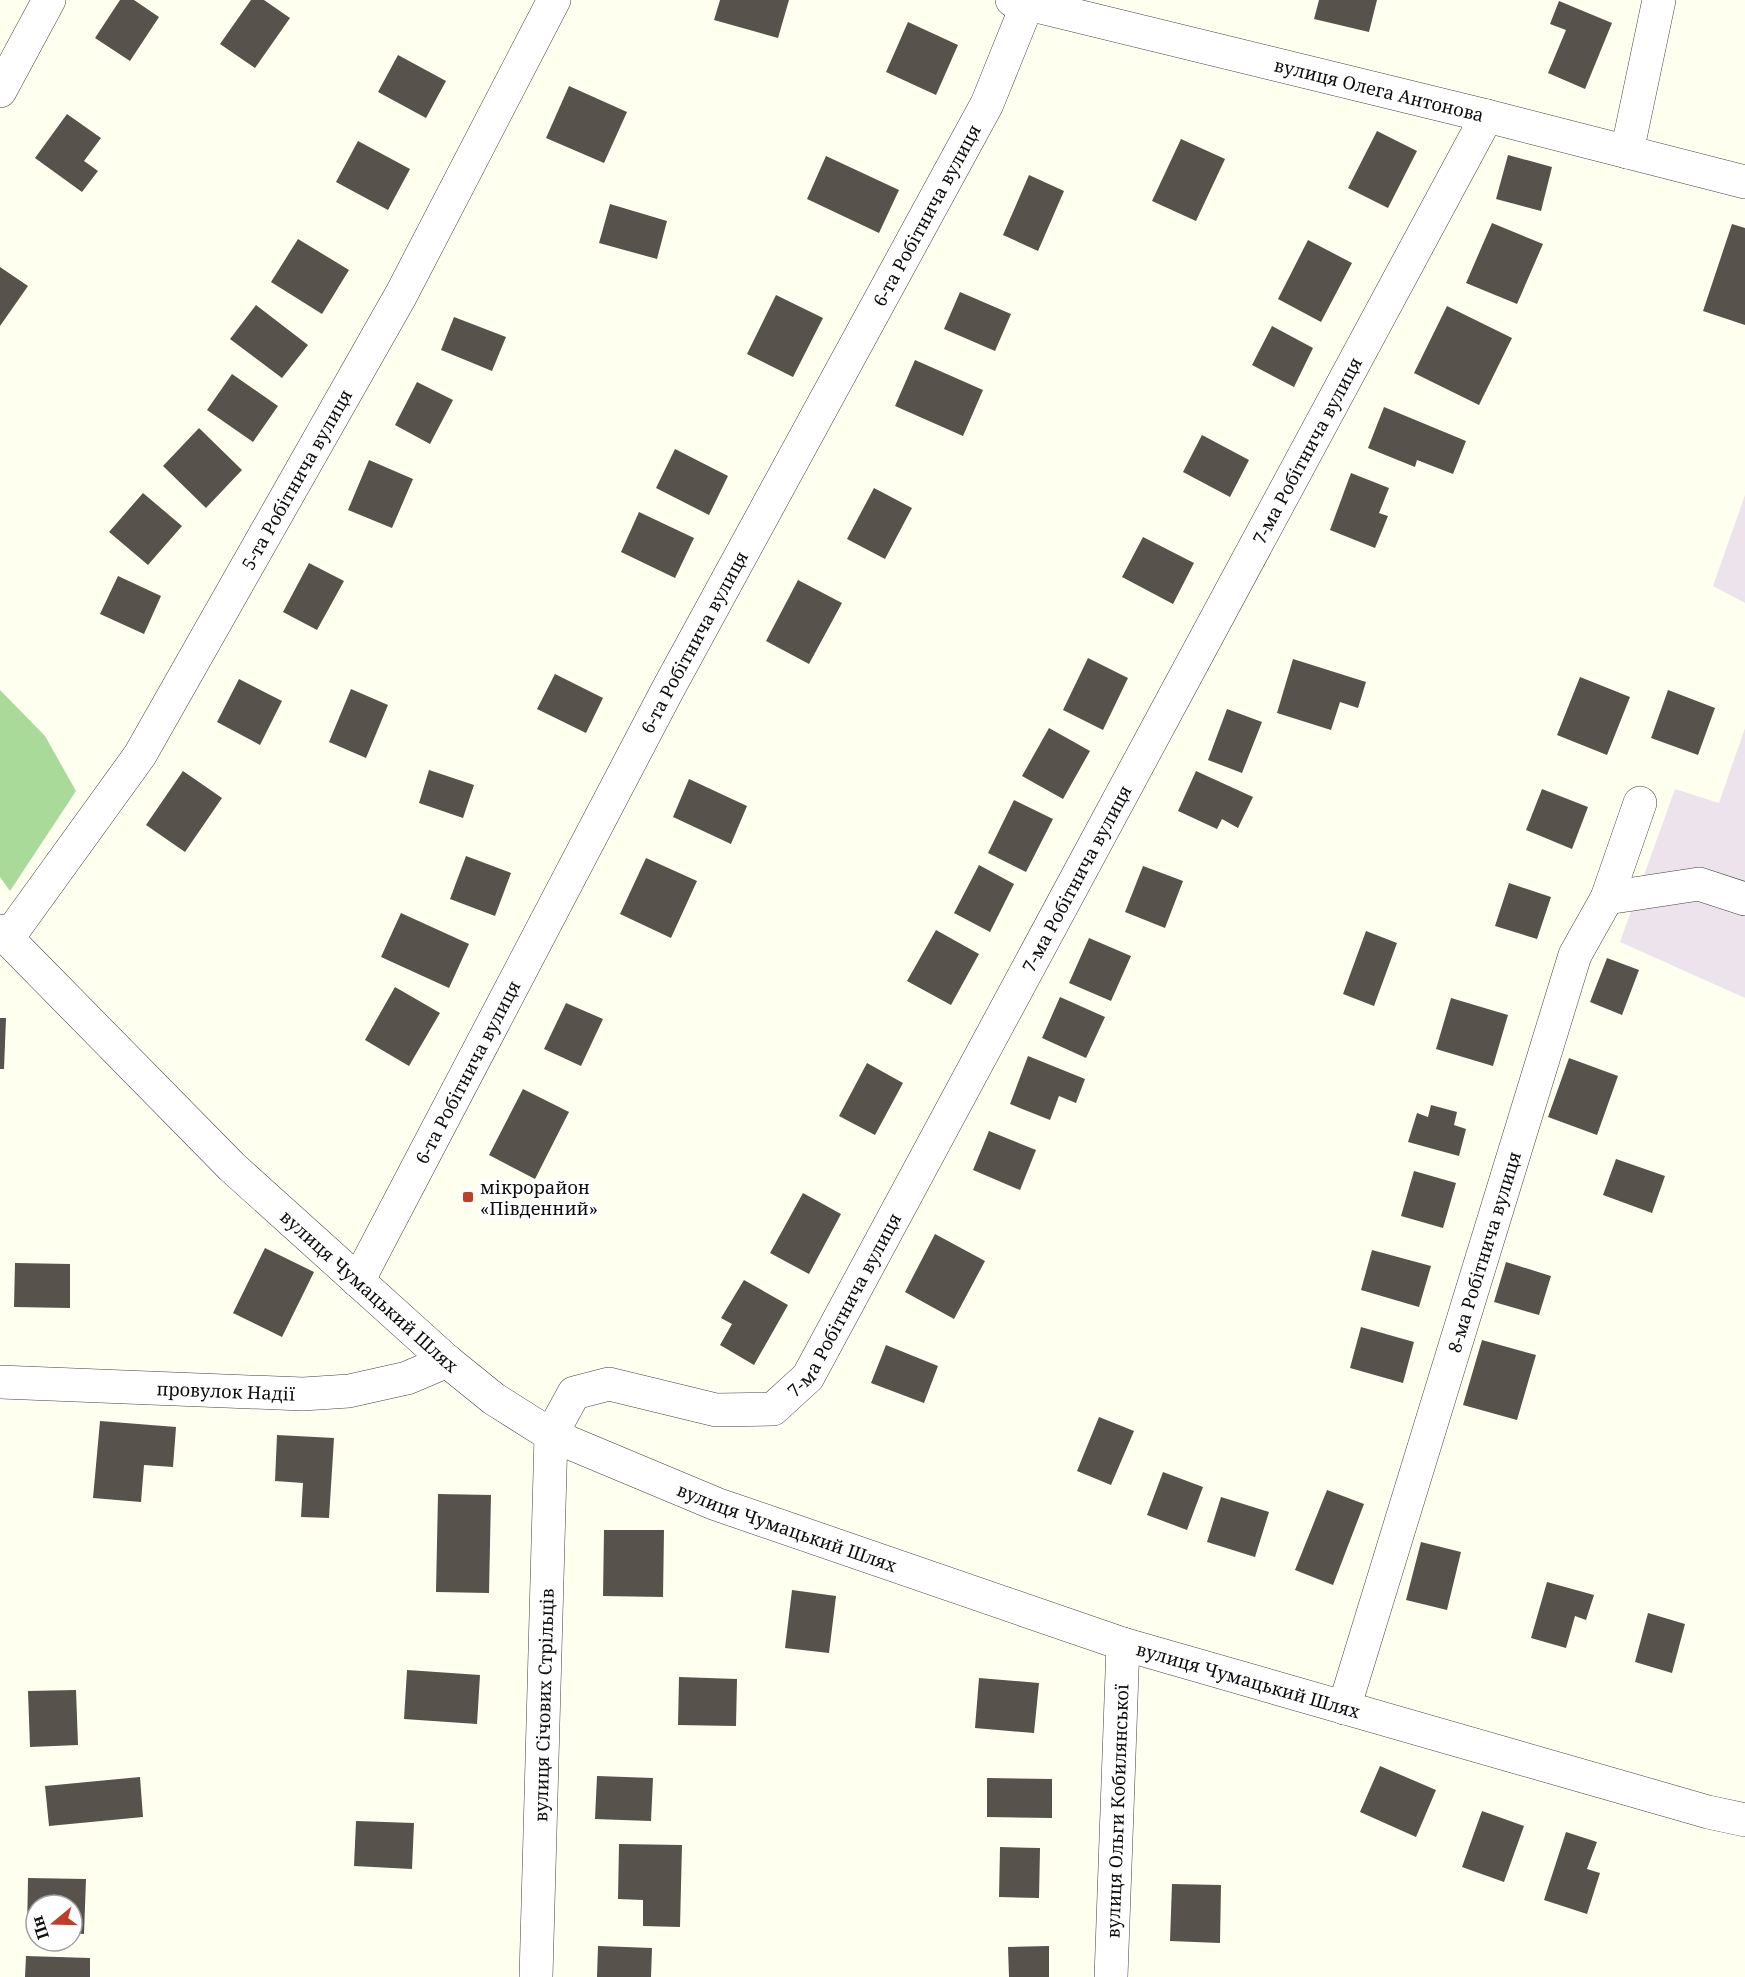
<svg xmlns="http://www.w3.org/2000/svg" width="1745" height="1977" font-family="'Noto Serif',serif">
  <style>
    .industrial { fill: #ede3ec }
    .forest { fill: #a9da99 }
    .building { fill: #57524b }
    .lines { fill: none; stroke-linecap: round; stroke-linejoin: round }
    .minor-casing { stroke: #414141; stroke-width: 34 }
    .minor { stroke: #fff; stroke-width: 33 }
    .poi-dot { fill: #be3e27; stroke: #fff; stroke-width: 2 }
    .labels { text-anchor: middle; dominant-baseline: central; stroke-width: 6; stroke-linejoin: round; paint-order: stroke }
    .street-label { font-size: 18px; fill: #0e0e0e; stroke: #fff }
    .poi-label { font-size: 18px; fill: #0e0e0e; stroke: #fff; text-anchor: start }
  </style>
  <rect width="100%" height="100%" fill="#fffff0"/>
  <path class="industrial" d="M1745,495V603L1713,586Z
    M1745,728V998L1620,942L1675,789L1719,803Z"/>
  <path class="forest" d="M0,690L45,736L76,791L10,891L0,877Z"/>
  <path class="building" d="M120,0H134L159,17L130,61L95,38Z
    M251,0H264L290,18L255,68L220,44Z
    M720,0H789L778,38L714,20Z
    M1319,0H1377L1369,32L1314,19Z
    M1559,1L1612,23L1585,89L1548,73L1566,30L1550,24Z
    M908,22L958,45L936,95L886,72Z
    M398,55L446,81L426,118L378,92Z
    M569,86L627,112L604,163L546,138Z
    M67,114L101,138L84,161L98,171L82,192L35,158Z
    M1377,131L1417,151L1388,208L1348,188Z
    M1181,139L1225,159L1196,221L1152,201Z
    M358,141L410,169L388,210L336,182Z
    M1508,155L1552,167L1541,211L1496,199Z
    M826,156L899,190L879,233L807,199Z
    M1029,175L1064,191L1038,251L1003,235Z
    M610,204L667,221L657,259L599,243Z
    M1492,223L1543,244L1517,304L1466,283Z
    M1732,224L1745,228V325L1703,311Z
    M298,239L349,270L322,314L271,282Z
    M1308,240L1352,263L1321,322L1278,299Z
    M0,267L28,286L0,326Z
    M960,292L1011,314L995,351L944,329Z
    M776,295L823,318L793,377L747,354Z
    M256,305L308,345L282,378L230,339Z
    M1447,306L1512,338L1479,405L1414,373Z
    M454,317L506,337L492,371L441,350Z
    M1272,326L1313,348L1294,387L1252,365Z
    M915,360L983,390L963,436L895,406Z
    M232,374L278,406L253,442L207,410Z
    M417,382L453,400L430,444L395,425Z
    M1384,407L1466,441L1453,474L1417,460L1415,467L1368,448Z
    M199,428L242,470L206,508L163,466Z
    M1202,435L1249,460L1230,497L1183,472Z
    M675,449L728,476L709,515L656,488Z
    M369,460L413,479L392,528L348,510Z
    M1351,473L1389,488L1379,513L1388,516L1375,548L1330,530Z
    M874,488L912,508L885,559L847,539Z
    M143,493L182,526L148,565L109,532Z
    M639,512L694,538L675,578L621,552Z
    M1143,537L1194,563L1173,604L1122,577Z
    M309,563L344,581L317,630L283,612Z
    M118,576L161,596L144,634L100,614Z
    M798,580L842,603L809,664L766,641Z
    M1088,658L1128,678L1103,730L1063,710Z
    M1293,659L1366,682L1358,708L1340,702L1331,730L1277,713Z
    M555,674L603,698L586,733L537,709Z
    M1580,677L1630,697L1607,755L1557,735Z
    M239,679L282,701L260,745L217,722Z
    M351,689L388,705L366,758L329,742Z
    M1668,690L1715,708L1698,755L1651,738Z
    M1227,709L1262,722L1242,773L1208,760Z
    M1049,728L1090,751L1063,799L1022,776Z
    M429,770L474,785L463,818L419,803Z
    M183,771L222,798L185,852L146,825Z
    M1196,771L1253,797L1238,828L1222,819L1217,829L1178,811Z
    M689,779L747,806L731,844L673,817Z
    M1542,789L1588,807L1572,849L1526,830Z
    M1014,800L1053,819L1026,872L988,853Z
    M466,856L511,873L495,916L450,899Z
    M646,858L697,881L671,938L620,914Z
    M979,865L1014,884L990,932L954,913Z
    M1143,866L1183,881L1165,928L1125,912Z
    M1509,883L1551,897L1537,939L1495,926Z
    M401,913L469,944L449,988L381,957Z
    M936,930L979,954L951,1005L907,981Z
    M1366,931L1397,943L1374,1006L1343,994Z
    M1089,938L1131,956L1111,1001L1069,983Z
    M1607,958L1639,970L1622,1015L1590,1002Z
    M395,987L440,1013L409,1066L365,1040Z
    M1060,997L1105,1017L1086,1058L1042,1038Z
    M1451,998L1508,1015L1493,1066L1436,1049Z
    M566,1003L603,1019L581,1066L544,1049Z
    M0,1018H6L4,1069H0Z
    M1028,1056L1085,1079L1076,1103L1059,1096L1050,1120L1010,1104Z
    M1569,1058L1618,1076L1597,1135L1548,1117Z
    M867,1063L903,1083L875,1135L839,1116Z
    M523,1089L569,1112L535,1179L489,1155Z
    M1431,1105L1457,1112L1454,1125L1466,1129L1459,1156L1408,1142L1417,1113L1428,1117Z
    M989,1131L1036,1150L1020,1190L973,1170Z
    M1616,1159L1665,1176L1652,1213L1603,1195Z
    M1414,1171L1456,1183L1443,1228L1401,1216Z
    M803,1193L841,1214L809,1274L770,1253Z
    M935,1234L985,1261L954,1319L905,1292Z
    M265,1248L314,1272L282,1337L233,1313Z
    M1372,1250L1431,1266L1419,1307L1361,1290Z
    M1506,1262L1551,1276L1539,1315L1494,1302Z
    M15,1263L70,1264V1308L14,1307Z
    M744,1280L788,1305L754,1365L720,1345L732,1324L721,1318Z
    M1361,1327L1414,1342L1403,1383L1350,1368Z
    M1482,1340L1536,1355L1517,1420L1463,1405Z
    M886,1345L938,1366L924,1403L871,1383Z
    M1099,1417L1134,1431L1111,1485L1077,1471Z
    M100,1421L176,1427L173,1467L144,1465L141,1502L93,1498Z
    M277,1435L334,1438L329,1518L301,1517L303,1483L275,1481Z
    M1163,1472L1203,1487L1187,1530L1147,1515Z
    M1327,1490L1364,1504L1333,1585L1295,1570Z
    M438,1494L491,1495L489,1593L436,1592Z
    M1221,1497L1269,1512L1255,1557L1207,1542Z
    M604,1530H664L663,1597L603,1596Z
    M1421,1542L1461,1552L1447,1610L1406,1600Z
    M1547,1582L1594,1595L1586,1620L1575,1616L1566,1648L1531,1638Z
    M792,1590L836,1596L829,1653L785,1648Z
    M1648,1613L1685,1624L1672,1673L1635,1662Z
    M407,1670L480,1675L477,1724L404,1719Z
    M679,1677L737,1679L736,1726L678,1725Z
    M979,1678L1039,1683L1034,1733L975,1728Z
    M76,1690L78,1745L30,1747L28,1691Z
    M1380,1766L1436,1790L1416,1837L1360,1812Z
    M597,1776L653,1778L651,1821L595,1819Z
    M140,1777L143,1817L49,1826L45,1786Z
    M987,1778L1052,1779V1818L987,1817Z
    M1482,1811L1524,1826L1504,1882L1462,1867Z
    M356,1821L414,1823L412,1869L354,1866Z
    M1566,1832L1597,1842L1587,1869L1600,1873L1587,1914L1544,1900Z
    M619,1844L682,1845L680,1927L643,1926V1900L618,1899Z
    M1000,1847L1040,1848L1039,1898L999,1897Z
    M28,1878L86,1879L84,1934L72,1933V1905H36V1932H27Z
    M1172,1884L1221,1885L1220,1943L1170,1941Z
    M598,1946L652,1948L651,1977H597Z
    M1049,1946V1977H1009L1008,1947Z
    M26,1956L90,1958V1977H25Z"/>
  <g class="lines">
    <g class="minor-casing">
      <g id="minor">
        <path id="s1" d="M1012,0L1487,116L1745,182"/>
        <path d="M0,91L49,0"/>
        <path d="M1627,152L1659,0"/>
        <path d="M1607,898L1699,884L1745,899"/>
        <path id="s2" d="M0,931L232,1167L447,1361L494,1399L551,1435L716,1504L1123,1644L1708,1812L1745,1820"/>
        <path id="s3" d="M7,939L140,755L401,295L554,0"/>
        <path id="s4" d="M358,1281L667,691L987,104L1029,0"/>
        <path id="s5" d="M0,1382L303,1394L349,1391L407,1378L447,1361"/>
        <path id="s6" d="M1344,1708L1575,955L1607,898L1640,803"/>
        <path id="s7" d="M536,1977L551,1435L574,1393L609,1384L716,1410L773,1409L808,1377L1487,116"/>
        <path id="s8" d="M1111,1977L1123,1644"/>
      </g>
    </g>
    <use href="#minor" class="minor"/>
  </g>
  <rect class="poi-dot" x="462" y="1191" width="12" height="12" rx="3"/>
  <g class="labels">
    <g class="street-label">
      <text stroke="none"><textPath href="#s1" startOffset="378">вулиця Олега Антонова</textPath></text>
      <text stroke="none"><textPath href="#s4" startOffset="1208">6-та Робітнича вулиця</textPath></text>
      <text stroke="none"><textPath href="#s7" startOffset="1893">7-ма Робітнича вулиця</textPath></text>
      <text stroke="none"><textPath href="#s3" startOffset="544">5-та Робітнича вулиця</textPath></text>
      <text stroke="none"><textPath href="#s4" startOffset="722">6-та Робітнича вулиця</textPath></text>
      <text stroke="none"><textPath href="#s7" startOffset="1407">7-ма Робітнича вулиця</textPath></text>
      <text stroke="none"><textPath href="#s4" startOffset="236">6-та Робітнича вулиця</textPath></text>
      <text stroke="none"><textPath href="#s6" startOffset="477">8-ма Робітнича вулиця</textPath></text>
      <text stroke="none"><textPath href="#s2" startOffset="516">вулиця Чумацький Шлях</textPath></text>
      <text stroke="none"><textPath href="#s7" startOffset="921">7-ма Робітнича вулиця</textPath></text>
      <text stroke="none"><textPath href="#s5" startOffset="226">провулок Надії</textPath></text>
      <text stroke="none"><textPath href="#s2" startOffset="1002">вулиця Чумацький Шлях</textPath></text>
      <text stroke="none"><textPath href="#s2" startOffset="1488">вулиця Чумацький Шлях</textPath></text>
      <text stroke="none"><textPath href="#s7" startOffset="272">вулиця Січових Стрільців</textPath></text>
      <text stroke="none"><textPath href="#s8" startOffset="166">вулиця Ольги Кобилянської</textPath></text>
    </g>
    <g class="poi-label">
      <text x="480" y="1187">мікрорайон<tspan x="480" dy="21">«Південний»</tspan></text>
    </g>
  </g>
  <g transform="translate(54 1923) rotate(251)"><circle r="28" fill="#ffffff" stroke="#9f9f9f" stroke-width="1.5"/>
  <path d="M0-4.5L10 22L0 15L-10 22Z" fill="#be3e27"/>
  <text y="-9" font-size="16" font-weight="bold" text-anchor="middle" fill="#0e0e0e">Пн</text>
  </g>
</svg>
